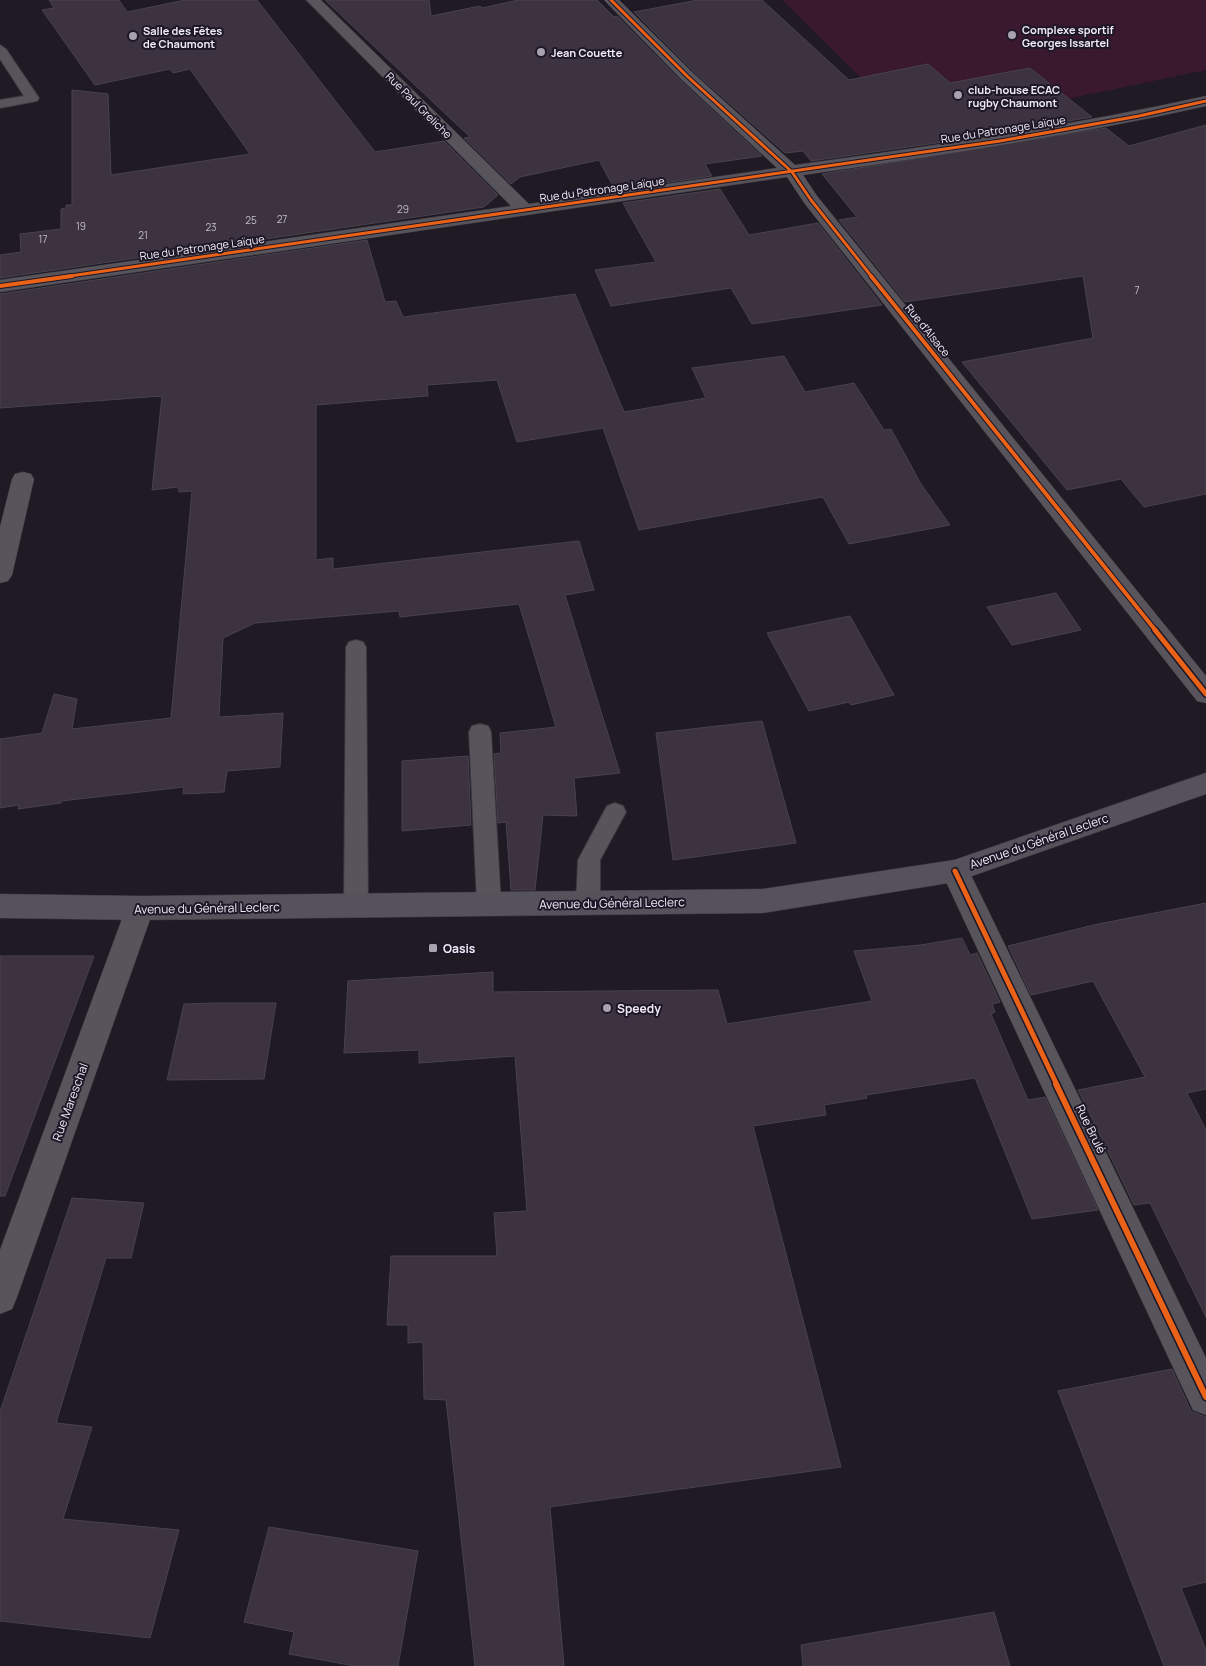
<svg xmlns="http://www.w3.org/2000/svg" width="1206" height="1666" font-family="Manrope,sans-serif">
  <style>
    .green { fill: #3a182e }
    .building { fill: #3c3240; stroke: #48434b }
    .lines { fill: none; stroke-linecap: round; stroke-linejoin: round }
    .lane-casing { stroke: #3b373f; stroke-width: 2 }
    .street-casing { stroke: #3b373f; stroke-width: 1 }
    .primary-casing { stroke: #3b373f; stroke-width: 1 }
    .lane { fill: #57545b; fill-rule: evenodd }
    .street { fill: #57545b; fill-rule: evenodd }
    .primary { fill: #55525c; fill-rule: evenodd }
    .cycleway-far3-casing { stroke: #1e1727; stroke-width: 5 }
    .cycleway-far2-casing { stroke: #1e1727; stroke-width: 6 }
    .cycleway-far1-casing { stroke: #1e1727; stroke-width: 8 }
    .cycleway-casing { stroke: #1e1727; stroke-width: 9 }
    .cycleway-far3 { stroke: #ea6118; stroke-width: 3 }
    .cycleway-far2 { stroke: #ea6118; stroke-width: 4 }
    .cycleway-far1 { stroke: #ea6118; stroke-width: 5 }
    .cycleway { stroke: #ea6118; stroke-width: 6 }
    .poi-dot { fill: #a7a2ad; stroke: #1e1727; stroke-width: 2 }
    .labels { text-anchor: middle; dominant-baseline: central; stroke-width: 4; stroke-linejoin: round; paint-order: stroke }
    .number-label { font-size: 10px; fill: #c3bdc9 }
    .far-poi-label { font-size: 11px; font-weight: bold; fill: #f0ebf7; stroke: #1e1727; text-anchor: start }
    .far-street-label { font-size: 11px; fill: #f0ebf7; stroke: #1e1727 }
    .street-label { font-size: 12px; fill: #f0ebf7; stroke: #1e1727 }
    .poi-label { font-size: 12px; font-weight: bold; fill: #f0ebf7; stroke: #1e1727; text-anchor: start }
  </style>
  <rect width="100%" height="100%" fill="#1f1a24"/>
  <path class="green" d="M782,0H1206V70L915,131Z"/>
  <path class="building" d="M49,0H119L127,12L185,0H257L375,152L444,141L498,195L484,207L0,278V255L21,252L20,234L61,229V209L66,208V205H72V90L108,94L111,175L250,154L190,69L173,73L170,69L95,85L42,10L54,8Z
    M325,0H429L431,16L480,6L482,8L518,0H597L614,17L617,16L680,80L762,156L705,164L712,176L615,190L599,160L520,177L511,184L464,138L470,137Z
    M698,0H762L849,80L928,64L950,83L1030,68L1092,117L950,141L811,161L803,151L785,153L694,72L634,12Z
    M1206,125V494L1144,507L1121,479L1067,490L962,362L1093,338L1083,276L905,302L839,220L857,217L822,174L1106,128L1129,146Z
    M720,189L749,235L818,223L882,305L752,324L731,288L611,306L595,270L656,262L623,203Z
    M367,240L385,302L396,301L403,317L575,294L624,412L706,398L692,368L784,356L805,392L854,383L884,430L891,429L921,484L950,525L849,544L823,497L639,530L603,428L517,442L497,380L427,385L428,396H426L316,405V560L333,558V569L579,541L594,590L565,595L620,773L574,778L577,816L543,815L535,890H511L506,822L498,823L494,754L501,753L500,733L556,727L519,604L400,617L399,611L255,623L223,638L219,717L283,713L280,767L227,771L224,792L183,794L184,787L61,801V803L18,809L19,805L0,808V739L42,733L54,694L77,699L72,729L171,718L192,491L179,492L178,487L152,490L162,396L0,408V294Z
    M1056,593L1081,630L1012,645L987,607Z
    M850,616L894,695L851,705L849,702L809,711L767,633Z
    M762,721L796,843L673,860L656,733Z
    M468,756L471,825L402,831V761Z
    M1206,903V1089L1187,1093L1206,1130V1317L1150,1203L1134,1205L1078,1090L1145,1077L1093,981L1031,995L1008,946L1098,924Z
    M962,938L970,955L977,953L1000,1002L992,1004L995,1012L991,1014L1028,1100L1045,1097L1098,1210L1032,1219L975,1078L866,1095L867,1098L824,1105L826,1115L753,1126L841,1467L550,1507L564,1666H475L446,1400L424,1399L423,1342L408,1343V1325H387L391,1256H497L494,1213L527,1211L515,1056L419,1063V1050L344,1053L348,981L493,972V992L718,990L727,1024L872,1001L854,951L921,945Z
    M0,956H94L5,1196H0Z
    M215,1003H276L264,1079L167,1080L184,1004Z
    M72,1198L144,1203L131,1258H106L56,1423L92,1427L63,1519L179,1530L150,1638L0,1621V1412Z
    M1172,1369L1191,1411L1206,1417V1582L1181,1588L1206,1650V1666H1164L1058,1391Z
    M269,1527L418,1551L398,1666H355L289,1654L294,1632L244,1622Z
    M994,1612L1010,1666H803L801,1645Z"/>
  <g class="lines">
    <g class="lane-casing">
      <path id="lane" d="M0,45L6,49L39,98L37,101L0,108V100L24,96L0,59Z
        M356,640L363,642L366,647L368,906L364,913L356,916L348,913L344,906L346,647L349,642Z
        M480,724L488,726L491,732L501,904L497,911L489,914L481,911L477,904L469,732L472,726Z
        M615,803L623,806L626,812L600,860V903L596,910L588,913L580,910L576,903L578,860L607,806Z"/>
    </g>
    <g class="street-casing">
      <path id="street" d="M306,0H321L529,204L777,168L681,79L604,0H619L693,73L795,165C933,146 1070,126 1206,96V106C1073,136 938,155 803,175L817,196L1206,676V703L1197,701L805,204L787,177L0,292V280L511,206Z
        M23,472L31,474L34,479L12,575L8,581L0,583V527L12,479L15,474Z
        M955,860L965,863L969,871L1206,1358V1415L1193,1410L941,871L945,863Z
        M140,896L150,900L154,908L17,1297L12,1309L0,1314V1250L126,908L130,900Z"/>
    </g>
    <g class="primary-casing">
      <path id="primary" d="M1206,773V794L955,882L763,913L140,920L0,918V894L140,896L763,889L954,860Z"/>
    </g>
    <use href="#lane" class="lane"/>
    <use href="#street" class="street"/>
    <use href="#primary" class="primary"/>
    <g class="cycleway-far3-casing">
      <path id="cycleway-far3" d="M611,0L687,76L792,172L811,200L872,277
        M63,277L1000,141L1139,116L1206,101"/>
    </g>
    <g class="cycleway-far2-casing">
      <path id="cycleway-far2" d="M871,276L1156,631
        M0,286L72,276"/>
    </g>
    <g class="cycleway-far1-casing">
      <path id="cycleway-far1" d="M1155,630L1206,694
        M955,871L1057,1085"/>
    </g>
    <g class="cycleway-casing">
      <path id="cycleway" d="M1056,1084L1206,1397"/>
    </g>
    <use href="#cycleway-far3" class="cycleway-far3"/>
    <use href="#cycleway-far2" class="cycleway-far2"/>
    <use href="#cycleway-far1" class="cycleway-far1"/>
    <use href="#cycleway" class="cycleway"/>
  </g>
  <g class="poi-dot">
    <circle cx="1012" cy="35" r="5"/>
    <circle cx="133" cy="36" r="5"/>
    <circle cx="541" cy="52" r="5"/>
    <circle cx="958" cy="95" r="5"/>
    <rect x="428" y="943" width="10" height="10" rx="2.5"/>
    <circle cx="607" cy="1008" r="5"/>
  </g>
  <g class="labels">
    <g class="number-label">
      <text x="403" y="209">29</text>
      <text x="282" y="219">27</text>
      <text x="251" y="220">25</text>
      <text x="81" y="226">19</text>
      <text x="211" y="227">23</text>
      <text x="143" y="235">21</text>
      <text x="43" y="239">17</text>
      <text x="1137" y="290">7</text>
    </g>
    <g class="far-poi-label">
      <text x="1022" y="29">Complexe sportif<tspan x="1022" dy="13">Georges Issartel</tspan></text>
      <text x="143" y="30">Salle des Fêtes<tspan x="143" dy="13">de Chaumont</tspan></text>
      <text x="551" y="52">Jean Couette</text>
      <text x="968" y="89">club-house ECAC<tspan x="968" dy="13">rugby Chaumont</tspan></text>
    </g>
    <g class="far-street-label">
      <text transform="translate(419 105) rotate(45)">Rue Paul Greliche</text>
      <text transform="translate(1003 129) rotate(-9)">Rue du Patronage Laïque</text>
      <text transform="translate(602 189) rotate(-8)">Rue du Patronage Laïque</text>
      <text transform="translate(202 247) rotate(-8)">Rue du Patronage Laïque</text>
      <text transform="translate(928 330) rotate(51)">Rue d'Alsace</text>
    </g>
    <g class="street-label">
      <text transform="translate(1039 841) rotate(-19)">Avenue du Général Leclerc</text>
      <text transform="translate(612 903) rotate(-1)">Avenue du Général Leclerc</text>
      <text transform="translate(207 908) rotate(-1)">Avenue du Général Leclerc</text>
      <text transform="translate(70 1102) rotate(-70)">Rue Mareschal</text>
      <text transform="translate(1091 1129) rotate(64)">Rue Brulé</text>
    </g>
    <g class="poi-label">
      <text x="443" y="948">Oasis</text>
      <text x="617" y="1008">Speedy</text>
    </g>
  </g>
</svg>
